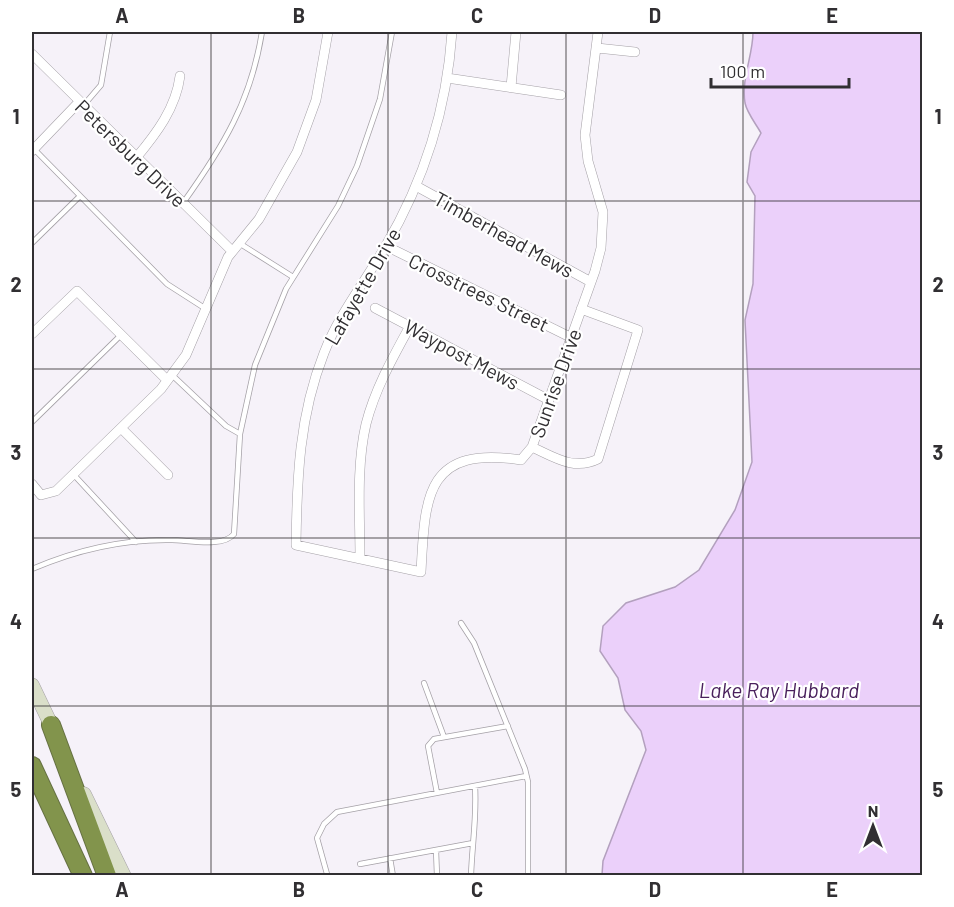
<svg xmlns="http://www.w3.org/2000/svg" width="954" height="907" font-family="Barlow,sans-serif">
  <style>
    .water { fill: #ebd0fa; stroke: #b3a0be; stroke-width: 1.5 }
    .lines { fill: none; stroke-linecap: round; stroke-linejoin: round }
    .lane-casing { stroke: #a5a1a7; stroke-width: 6 }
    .street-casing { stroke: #a5a1a7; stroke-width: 10 }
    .secondary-casing { stroke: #a5a1a7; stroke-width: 15 }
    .highway-casing { stroke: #667143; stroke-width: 20 }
    .lane { stroke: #fff; stroke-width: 4.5 }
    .street { stroke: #fff; stroke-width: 9 }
    .secondary { stroke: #dadfc9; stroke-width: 14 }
    .highway { stroke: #82944c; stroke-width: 18 }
    .grid { fill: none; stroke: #312f32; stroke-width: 1.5; stroke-opacity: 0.55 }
    .labels { text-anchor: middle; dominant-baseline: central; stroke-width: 4.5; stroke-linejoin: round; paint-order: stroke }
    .street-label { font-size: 20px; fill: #312f32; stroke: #fff }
    .water-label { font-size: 21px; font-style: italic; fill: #4a215d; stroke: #fff }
    .neatline { fill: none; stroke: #312f32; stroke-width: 2 }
    .grid-label { font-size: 20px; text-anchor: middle; font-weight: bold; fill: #312f32 }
  </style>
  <rect width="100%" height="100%" fill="#f6f2f9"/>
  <path class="water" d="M753,32H922V875H602L603,861L646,750L641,731L625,710L618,678L600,651L603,626L626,603L675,587L699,570L735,510L752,462L745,320L753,284L755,196L747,182L751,152L761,133C756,124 747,113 745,103C741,78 753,56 753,32Z"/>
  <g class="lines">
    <g class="lane-casing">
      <path id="lane" d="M83,106L101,85L110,32
        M33,148L167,284L206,309
        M183,203C223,147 251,101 262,32
        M32,243L80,196
        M239,243L293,277
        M172,375L226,426L240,434
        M32,422L122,334
        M74,475L136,542
        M32,569C76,550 124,539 172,540C188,540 223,548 234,534L240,434L255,365L286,289L338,206L357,166L380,99L392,32
        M461,623L474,643L525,769L528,782V876
        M424,683L444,737
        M437,793L428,746L434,739L508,726
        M436,850L437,876
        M390,858L393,876
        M360,864L473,843
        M327,874L317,838L324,824L337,812L526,776
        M471,876C472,845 477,817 475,786"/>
    </g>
    <g class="street-casing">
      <path id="street" d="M452,32C447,107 424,181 385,247C365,282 339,314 324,353C299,416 297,478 296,545L421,572C425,497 425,445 521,460L532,447L595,271L601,248L603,212L588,161L585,135L598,32
        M597,48L635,52
        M32,54L232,251
        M447,78L561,95
        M511,87L516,32
        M32,151L78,103
        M136,158C156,134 176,108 180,76
        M416,186L591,282
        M386,246L572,338
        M375,308L549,400
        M32,334L77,291L167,380
        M121,428L168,475
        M532,447C554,457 574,471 598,459L638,330L581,309
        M32,484L41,495L56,491L161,389L186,355L228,257L259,219L297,152L316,100L328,32
        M360,559C360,515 356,467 366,424C375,389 393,357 410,326"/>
    </g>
    <g class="secondary-casing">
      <path id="secondary" d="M32,685L55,733
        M84,794L124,876"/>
    </g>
    <g class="highway-casing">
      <path id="highway" d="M51,725L107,876
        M32,766L83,876"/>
    </g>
    <use href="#lane" class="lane"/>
    <use href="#street" class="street"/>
    <use href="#secondary" class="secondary"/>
    <use href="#highway" class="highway"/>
  </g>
  <path class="grid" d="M211,32V876M388,32V876M566,32V876M743,32V876M32,201H922M32,369H922M32,538H922M32,706H922"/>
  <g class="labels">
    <g class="street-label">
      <text transform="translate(131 153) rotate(44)">Petersburg Drive</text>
      <text transform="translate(504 234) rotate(29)">Timberhead Mews</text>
      <text transform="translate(362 286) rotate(-60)">Lafayette Drive</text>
      <text transform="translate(479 292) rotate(26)">Crosstrees Street</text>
      <text transform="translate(462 354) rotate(28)">Waypost Mews</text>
      <text transform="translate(555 383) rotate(-70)">Sunrise Drive</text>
    </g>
    <g class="water-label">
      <text x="779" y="689">Lake Ray Hubbard</text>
    </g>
  </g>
  <rect width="954" height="907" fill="none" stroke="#ffffff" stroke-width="66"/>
  <g transform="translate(873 826)" stroke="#ffffff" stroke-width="4.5" paint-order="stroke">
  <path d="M0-4.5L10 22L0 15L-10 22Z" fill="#312f32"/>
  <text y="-9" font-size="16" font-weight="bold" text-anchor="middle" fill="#312f32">N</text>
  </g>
  <path d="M711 78v9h138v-9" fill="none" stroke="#312f32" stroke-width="3"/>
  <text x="720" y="78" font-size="18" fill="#312f32" stroke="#ffffff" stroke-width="4.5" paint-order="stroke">100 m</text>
  <rect x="33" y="33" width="888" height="841" class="neatline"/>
  <g class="grid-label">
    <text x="122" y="23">A</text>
    <text x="299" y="23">B</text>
    <text x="477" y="23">C</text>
    <text x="655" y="23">D</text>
    <text x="832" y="23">E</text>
    <text x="16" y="124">1</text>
    <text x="938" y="124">1</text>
    <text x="16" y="292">2</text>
    <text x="938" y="292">2</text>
    <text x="16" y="460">3</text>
    <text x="938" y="460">3</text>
    <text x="16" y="629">4</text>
    <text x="938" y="629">4</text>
    <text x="16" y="797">5</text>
    <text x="938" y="797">5</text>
    <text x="122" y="897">A</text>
    <text x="299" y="897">B</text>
    <text x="477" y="897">C</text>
    <text x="655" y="897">D</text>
    <text x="832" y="897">E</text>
  </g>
</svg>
